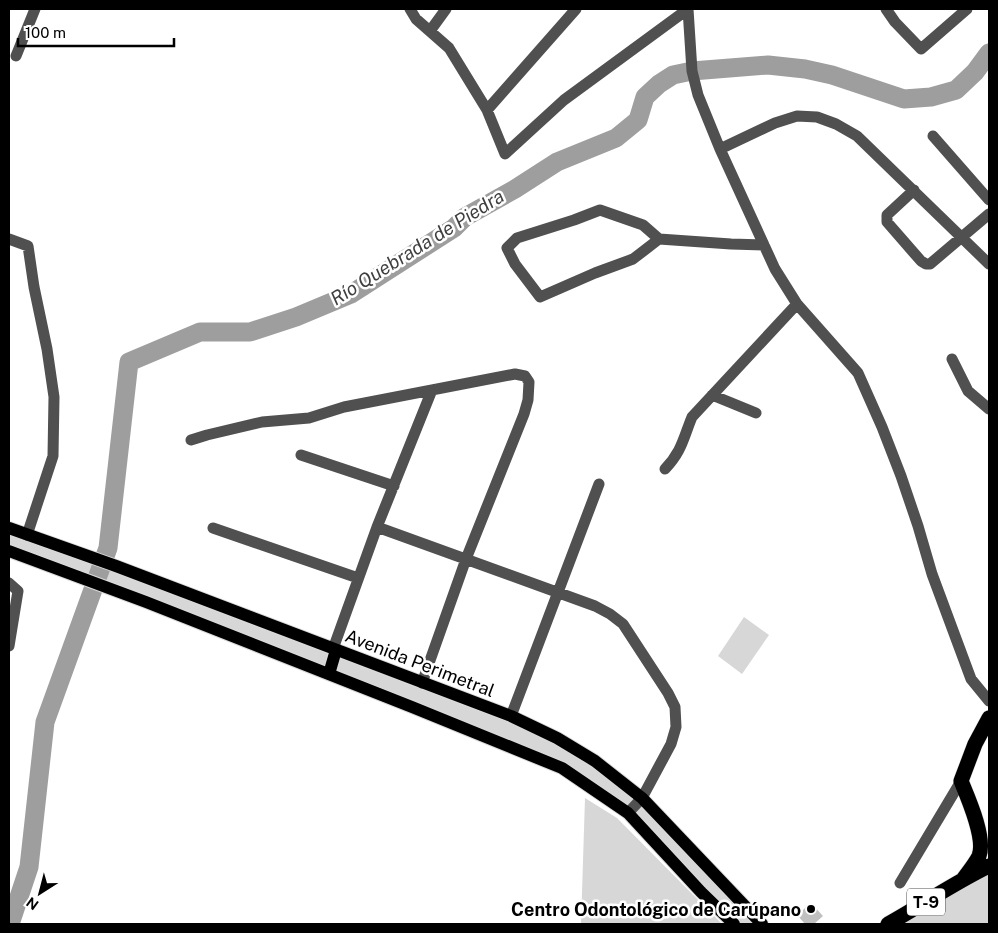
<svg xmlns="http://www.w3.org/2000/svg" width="998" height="933" font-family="'Public Sans',sans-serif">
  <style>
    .green { fill: #d7d7d7 }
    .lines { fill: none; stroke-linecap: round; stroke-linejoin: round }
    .river { stroke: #9e9e9e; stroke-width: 19 }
    .building { fill: #c0c0c0 }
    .major-casing { stroke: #dbdbdb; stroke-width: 14 }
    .highway-casing { stroke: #dbdbdb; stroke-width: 16 }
    .minor { stroke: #505050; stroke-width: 11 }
    .major { stroke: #000; stroke-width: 12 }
    .highway { stroke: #000; stroke-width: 15 }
    .poi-dot { fill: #000; stroke: #fff; stroke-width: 2 }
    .labels { text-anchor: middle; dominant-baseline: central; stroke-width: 5; stroke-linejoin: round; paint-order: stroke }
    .shield { fill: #fff; stroke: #4c4c4c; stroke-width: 1 }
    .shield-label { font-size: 16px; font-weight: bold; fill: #000 }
    .street-label { font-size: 18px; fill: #000; stroke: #fff }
    .poi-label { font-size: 18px; font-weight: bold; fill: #000; stroke: #fff; text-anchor: end }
    .water-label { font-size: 19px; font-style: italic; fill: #3f3f3f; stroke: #fff }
  </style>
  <rect width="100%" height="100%" fill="#fff"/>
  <path class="green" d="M9,530L511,716L595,761L762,924H737L628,813L562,768L9,548Z
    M744,617L769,635L742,674L718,656Z
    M585,798L617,818L722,924H581Z
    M989,874V924H901L966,886Z"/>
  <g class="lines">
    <path class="river" d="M10,924L29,867L45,722L108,548L129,362L200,332H250L296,317L351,294L454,228L465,217L515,189L557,162L616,138L638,120L645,97L659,84L673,75L692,71L768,65L805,69L832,75L904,99L931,97L956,90L975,72L989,53"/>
  </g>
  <path class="building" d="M811,903L823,916L814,924H805L797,915Z"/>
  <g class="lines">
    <g class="major-casing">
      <path id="major" d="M9,528L116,566L511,716L557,738L595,761L642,798L762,924
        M9,551L146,602L412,707L562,768L628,813L701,892L734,924
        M329,674L336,650"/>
    </g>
    <g class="highway-casing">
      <path id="highway" d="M964,878C969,871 975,864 979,856C986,838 968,798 961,781L975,744L989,718
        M888,924C922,905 954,883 989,866"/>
    </g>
    <path class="minor" d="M410,9L416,19L449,48L487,110L505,154L564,100L688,9
      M688,9L692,71L698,95L720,149L775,269L797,304L858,373L882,427L901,476L918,526L932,574L971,679L989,701
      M886,9L895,22L921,49L967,9
      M430,31L446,9
      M16,56L35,9
      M487,110L576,9
      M933,136L989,200
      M720,149L775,123L797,116L817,117L836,124L857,136L989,264
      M914,190L887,215V222L921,261L926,264H930L989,214
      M600,210L643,225L659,239L633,259L595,273L540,297L515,264L507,248L517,238L574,220Z
      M9,239L28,246L34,287L47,349L54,397L53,456L27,535
      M659,239L731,244L764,245
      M952,359L968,391L989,409
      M712,395L756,413
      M191,440L207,435L262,422L309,418L344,407L515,374L525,376L529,382L528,400L524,414L466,559L422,683
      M301,455L394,486
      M665,469C682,451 683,439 692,417L797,304
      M377,527L595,606L610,614L623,624L668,693L675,707L676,727L671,744L642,798L628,813
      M213,528L358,578
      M9,583L18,591L9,646
      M333,649L377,527L432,390
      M511,716L599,484
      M900,883L961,781"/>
    <use href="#major" class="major"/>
    <use href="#highway" class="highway"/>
  </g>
  <circle class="poi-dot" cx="811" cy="909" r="5"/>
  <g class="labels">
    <rect class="shield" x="907" y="888.5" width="38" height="27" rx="4"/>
    <g class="shield-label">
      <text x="926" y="902">T-9</text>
    </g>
    <g class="street-label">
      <text transform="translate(420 663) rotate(21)">Avenida Perimetral</text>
    </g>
    <g class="poi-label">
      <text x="801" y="909">Centro Odontológico de Carúpano</text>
    </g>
    <g class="water-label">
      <text transform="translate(417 247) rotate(-32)">Río Quebrada de Piedra</text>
    </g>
  </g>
  <rect width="998" height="933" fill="none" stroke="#000000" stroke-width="20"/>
  <g transform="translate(40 893) rotate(216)" stroke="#ffffff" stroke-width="4" paint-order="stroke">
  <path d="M0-4L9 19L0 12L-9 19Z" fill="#000000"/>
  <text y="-8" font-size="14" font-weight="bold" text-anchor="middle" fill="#000000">N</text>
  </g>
  <path d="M18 38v8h156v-8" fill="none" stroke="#000000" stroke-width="2.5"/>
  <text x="25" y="38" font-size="15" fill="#000000" stroke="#ffffff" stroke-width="4" paint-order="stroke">100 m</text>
</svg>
